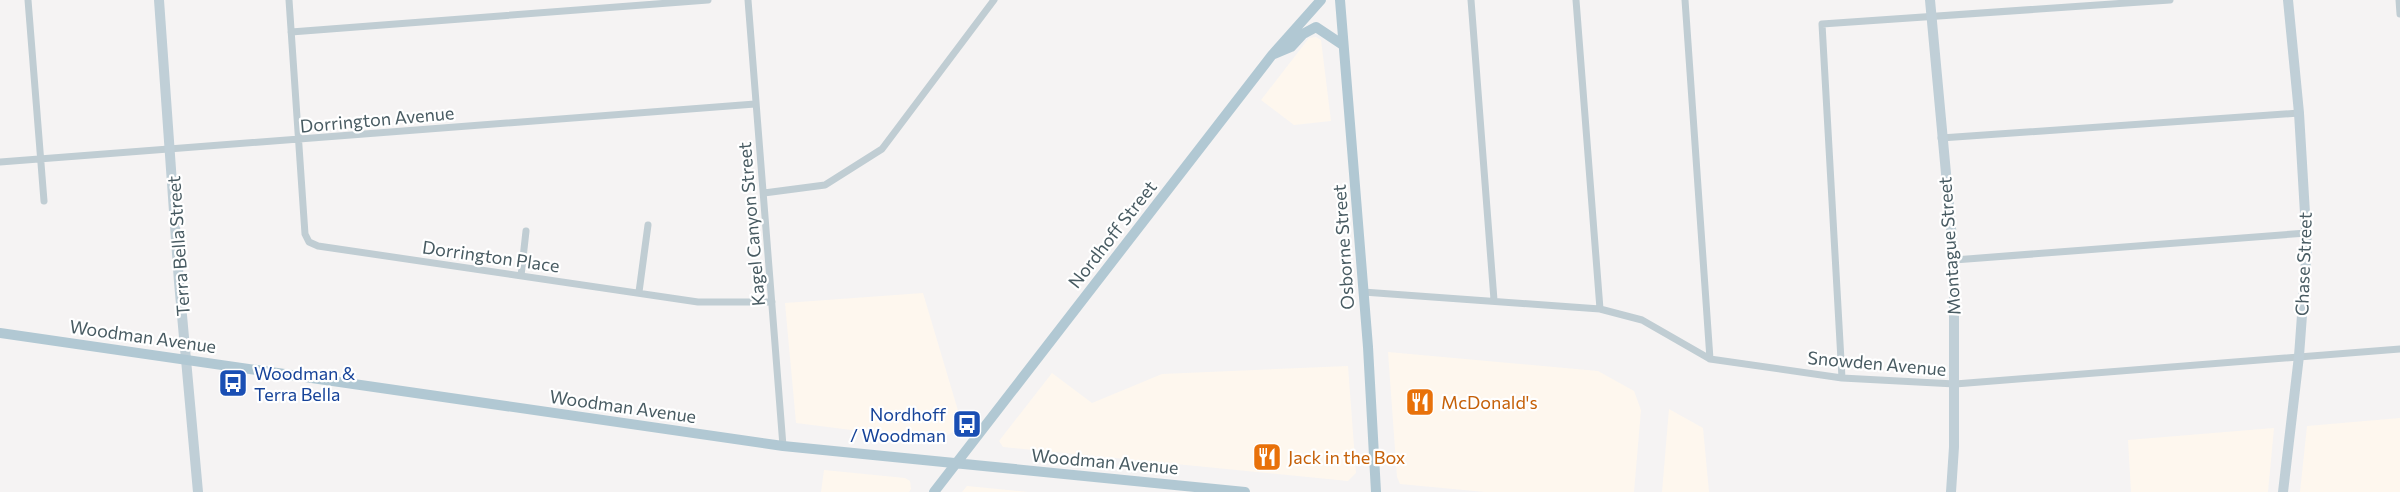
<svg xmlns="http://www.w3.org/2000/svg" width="2400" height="492" font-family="Commissioner,sans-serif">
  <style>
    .commercial { fill: #fef7ee }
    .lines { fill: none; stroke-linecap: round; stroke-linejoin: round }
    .street { stroke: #c0cdd3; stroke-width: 7 }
    .secondary { stroke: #c0cfd7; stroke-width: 10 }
    .primary { stroke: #b1c8d3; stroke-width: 10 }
    .labels { text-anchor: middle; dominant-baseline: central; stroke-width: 4.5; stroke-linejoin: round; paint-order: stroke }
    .street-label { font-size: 18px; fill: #485b62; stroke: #fff }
    .transit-label { font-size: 18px; fill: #164399; stroke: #fff; text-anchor: start }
    .food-label { font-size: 18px; fill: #c56008; stroke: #fff; text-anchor: start }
  </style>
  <rect width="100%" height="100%" fill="#f5f3f3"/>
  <path class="commercial" d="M1316,37L1321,40L1331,121L1294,125L1261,100L1309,38Z
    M923,293L962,424L958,429L944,437L923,439L796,423L785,303Z
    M1388,352L1598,371L1634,391L1641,410L1634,492H1485L1400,484L1397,477Z
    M1348,366L1356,473L1348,481L1003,447L999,441L1052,373L1092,403L1162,374Z
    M1669,409L1703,428L1709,492H1662Z
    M2400,418V492H2300L2307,426Z
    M2274,428L2268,492H2131L2128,440Z
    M824,470L905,478L910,481L911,489L909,492H821Z
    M967,486L1028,492H962Z"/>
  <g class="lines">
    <path class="street" d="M28,0L44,201
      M289,0L305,234L309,242L318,246L698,302H772
      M748,0L783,446
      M1471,0L1494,300
      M1576,0L1600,309
      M1685,0L1710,359
      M2399,0L2400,14
      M291,32L708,0
      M1941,138L2299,113
      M0,162L755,104
      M764,193L825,185L882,149L994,0
      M1954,260L2307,233
      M521,276L526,231
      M639,292L648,225
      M1363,292L1600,309L1642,320L1710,359L1842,378L1955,384L2400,349
      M1842,378L1822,24L2170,0"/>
    <path class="secondary" d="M159,0L179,282L198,492
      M1930,0L1954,260V447L1951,492
      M2283,492L2299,356L2307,247L2299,113L2288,0"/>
    <path class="primary" d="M1340,0L1368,347L1376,492
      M1272,55L1291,47L1303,34L1316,27L1343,45
      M0,333L783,446L1245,492
      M934,492L1272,55L1321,0"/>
  </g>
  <defs>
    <g id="bus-square" transform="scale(1.5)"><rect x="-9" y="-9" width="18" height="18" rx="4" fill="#1a4fb4" stroke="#fff"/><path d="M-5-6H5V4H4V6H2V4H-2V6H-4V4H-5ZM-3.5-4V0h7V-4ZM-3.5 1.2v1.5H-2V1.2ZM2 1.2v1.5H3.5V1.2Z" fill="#fff"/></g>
    <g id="restaurant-square" transform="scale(1.5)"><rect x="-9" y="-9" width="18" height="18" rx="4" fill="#e8710a" stroke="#fff"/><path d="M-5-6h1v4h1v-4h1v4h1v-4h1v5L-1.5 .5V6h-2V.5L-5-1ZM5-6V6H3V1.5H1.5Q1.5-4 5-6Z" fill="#fff"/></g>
  </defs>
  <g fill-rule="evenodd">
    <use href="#bus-square" x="233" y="383"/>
    <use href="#restaurant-square" x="1420" y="402"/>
    <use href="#bus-square" x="967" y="424"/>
    <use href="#restaurant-square" x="1267" y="457"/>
  </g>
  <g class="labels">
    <g class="street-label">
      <text transform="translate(377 119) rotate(-5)">Dorrington Avenue</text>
      <text transform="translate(751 224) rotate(-95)">Kagel Canyon Street</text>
      <text transform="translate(1112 234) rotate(-52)">Nordhoff Street</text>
      <text transform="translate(178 246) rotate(-94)">Terra Bella Street</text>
      <text transform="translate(1949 246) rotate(-94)">Montague Street</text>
      <text transform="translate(1343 247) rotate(-94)">Osborne Street</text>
      <text transform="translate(491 256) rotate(8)">Dorrington Place</text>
      <text transform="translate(2303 264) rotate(-88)">Chase Street</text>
      <text transform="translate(143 336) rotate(8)">Woodman Avenue</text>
      <text transform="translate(1877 363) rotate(5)">Snowden Avenue</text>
      <text transform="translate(623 406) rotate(8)">Woodman Avenue</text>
      <text transform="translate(1105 461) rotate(5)">Woodman Avenue</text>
    </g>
    <g class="transit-label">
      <text x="254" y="373">Woodman &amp;<tspan x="254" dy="21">Terra Bella</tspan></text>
      <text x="946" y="414" text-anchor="end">Nordhoff<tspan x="946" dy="21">/ Woodman</tspan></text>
    </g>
    <g class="food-label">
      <text x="1441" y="402">McDonald's</text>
      <text x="1288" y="457">Jack in the Box</text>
    </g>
  </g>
</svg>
